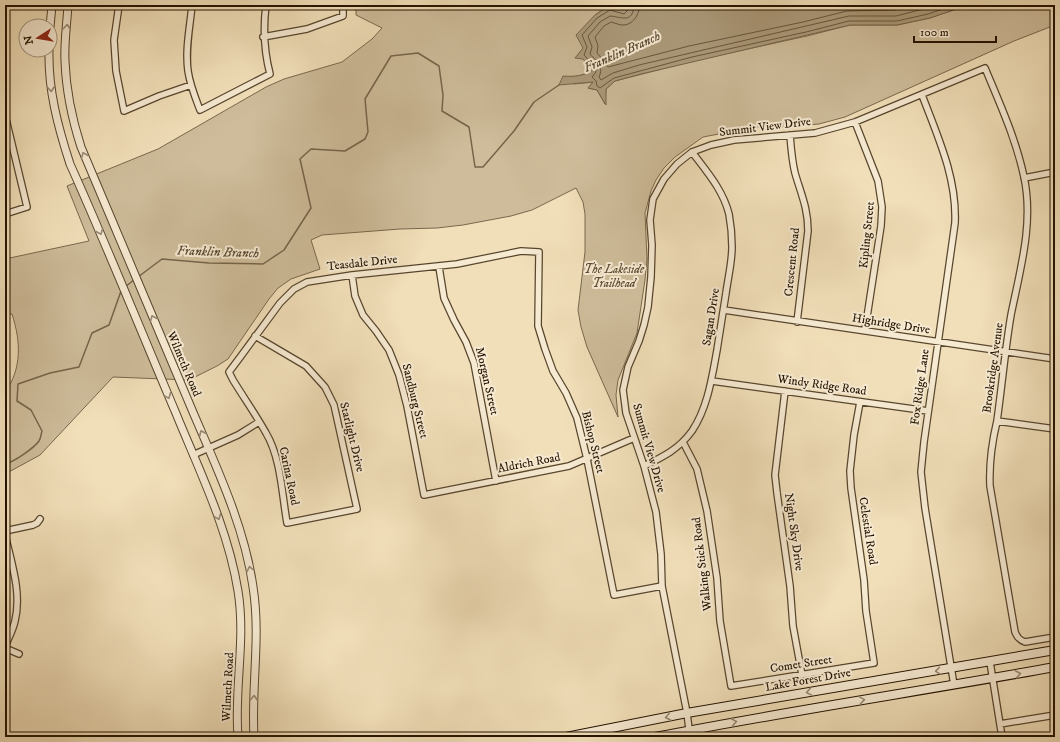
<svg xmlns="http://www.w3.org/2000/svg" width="1060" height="742" font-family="'IM FELL DW Pica',serif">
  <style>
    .green { fill: #cebc9a; stroke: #79684d }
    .water { fill: #ab9a7a; stroke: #756449 }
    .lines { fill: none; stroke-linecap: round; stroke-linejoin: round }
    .shore { stroke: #68563d; stroke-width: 1 }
    .stream { stroke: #756449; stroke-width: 1.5 }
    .minor-casing { stroke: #57462e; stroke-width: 8 }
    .tertiary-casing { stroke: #57462e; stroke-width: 9 }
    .secondary-casing { stroke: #241300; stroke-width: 10 }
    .minor { stroke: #f6ead2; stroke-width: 5.5 }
    .tertiary { stroke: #f6ead2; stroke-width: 7 }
    .secondary { stroke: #f6ead2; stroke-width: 8 }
    .oneway { stroke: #988974 }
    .labels { text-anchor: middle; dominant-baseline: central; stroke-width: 4; stroke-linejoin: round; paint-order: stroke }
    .street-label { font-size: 12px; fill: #241300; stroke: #f6ead2 }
    .park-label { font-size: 12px; font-style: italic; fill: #604e36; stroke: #f6ead2 }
    .water-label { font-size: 13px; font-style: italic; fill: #5a4931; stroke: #f6ead2 }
  </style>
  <rect width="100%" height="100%" fill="#f1dfb9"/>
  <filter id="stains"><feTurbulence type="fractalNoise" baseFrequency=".005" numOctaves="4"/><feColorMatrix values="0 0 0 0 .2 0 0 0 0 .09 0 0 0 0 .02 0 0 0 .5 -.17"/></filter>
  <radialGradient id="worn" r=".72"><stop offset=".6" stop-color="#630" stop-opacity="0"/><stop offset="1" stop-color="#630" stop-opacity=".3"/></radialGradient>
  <path class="green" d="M356,5H625L623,10L610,5L595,15L583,48V59L593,70C583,76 575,77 563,77L574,84L594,82L588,88L597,90L605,104L606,89L615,81L693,61L807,36L850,25H897L930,18L968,5L981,6L985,5H1055V25L1014,41L845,117L819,124L782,127H756L703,137L675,157L664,168L656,180L651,191L645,213L647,259L645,280L637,333L618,380L616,395L618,417L587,347L581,327L578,310L585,252V214L583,202L576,188L532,210L511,216L463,225L437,228L400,229L322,235L311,240L320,269L291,279L278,288L269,299L228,359L217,366L189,380L113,377L40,455L5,474V393C22,368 21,342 12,314H7L5,316V259L89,241L67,186L158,149L266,87L284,79L342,62L372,39L382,28L356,15Z"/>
  <path class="water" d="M610,5L623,10L625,5H968L930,18L897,25H850L641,74L615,81L606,89V105L597,90L588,88L593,82L559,85L563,76C574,77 583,76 593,70L583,59L575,58L583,48L576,35L595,15Z"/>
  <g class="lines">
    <path class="shore" d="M629,5L627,11L624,14L610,10L597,18L582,35L587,47L584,55L595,67L596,72L592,77L596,81L597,86L600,88L614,78L692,57L806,32L849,21H897L928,14L955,5
      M634,5C633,24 622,17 610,16L600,22L588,36L592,47L590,54C597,62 604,66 599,77L601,80L613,73L639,65L849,16H896L939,5
      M640,5C639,15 633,26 621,25C618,24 614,23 611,22L604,26L595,37L598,46L597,53L604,61L608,67L689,46L803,22L847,11L895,10L917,5"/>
    <path class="stream" d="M138,277L162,259L209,263L263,264L284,250L311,208L300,159L311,149L345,151L365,139L368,132L365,99L391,56L418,53L439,66L443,95L442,111L469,127L475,167H483L514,131L534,102L559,85
      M125,287L135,279
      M5,464C14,462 34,448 39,441C41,438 41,434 42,431L31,410L17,401L18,384L50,373L79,367L92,333L109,325L121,291"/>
    <g class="minor-casing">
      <path id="minor" d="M119,5L114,40L116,71L124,111L159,96L191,85
        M192,5C190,27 185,49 188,71C190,85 195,97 200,110L270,74C264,51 263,29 266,5
        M263,37L307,29L343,16V5
        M922,95C938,137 957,178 955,223L924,442L921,472L925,508L954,685
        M5,115L27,207L5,214
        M855,122L878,181L882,207L881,226L865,330
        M790,135C791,148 792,161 795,173C801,194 808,208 808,231L797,322
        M1024,178L1055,172
        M439,267L444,298L454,320L466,342L474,363L496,481
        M352,275L355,296L363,315L376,331L389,350L399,375L407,406L424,495L569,466L634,438
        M724,310L1055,359
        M255,336L306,366L325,387L334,405L357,509L287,523C282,495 281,458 266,433C256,415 244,398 233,380L229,372L241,356L280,303L294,289L307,282L352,275L457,264L521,251L539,252L538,326L545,349L553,371L566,393L577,418L587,459L614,595L662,586
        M712,381L928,411
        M785,391L775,475L777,493L790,586L793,626L802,675
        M997,421L1055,429
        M683,442L697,469L707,511L717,578L720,621L731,686L874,663L866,611L864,580L851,488L850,471L854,435L860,402
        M193,455L238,435L259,422
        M644,466C663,457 679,449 692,431C708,407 712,377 717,350C720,331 723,312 726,293C728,278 732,262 732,247C732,237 731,225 729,214C723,190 707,172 692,152
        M5,531L33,525L37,523L40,519
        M5,534C11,562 22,592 15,621C13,630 8,639 5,647
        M5,648L19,654
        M990,662L1002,737
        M1000,724L1055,715
        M690,737L687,713L662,586L661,554L656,512L644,466L626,413L623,390L628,367L639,341L644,325L648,307L651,277L652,245L650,220L653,199L664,179L677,164L692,152L711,145L734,140L815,133L855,122L985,68C1000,104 1016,139 1024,177C1034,223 1020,270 1011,315C1005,350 1002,386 997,421C992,442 989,464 990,486L1015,632C1017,637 1019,640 1025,642L1055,637"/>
    </g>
    <g class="tertiary-casing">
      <path id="tertiary" d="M68,5C67,23 64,43 65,61C66,90 72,119 81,147C116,231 152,314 187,398C212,458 244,522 253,587C261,637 251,687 254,737
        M50,27L52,5
        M49,50C48,90 58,127 70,164C107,246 140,329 175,411C199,470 228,528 238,591C246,640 234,688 238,737"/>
    </g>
    <g class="secondary-casing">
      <path id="secondary" d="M566,737L687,713L1055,650
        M655,737C788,711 922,691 1055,667"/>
    </g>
    <use href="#minor" class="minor"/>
    <use href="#tertiary" class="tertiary"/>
    <use href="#secondary" class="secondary"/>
  </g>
  <defs><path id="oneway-chevron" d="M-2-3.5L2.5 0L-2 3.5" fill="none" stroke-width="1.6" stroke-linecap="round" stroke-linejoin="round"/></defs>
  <g class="oneway">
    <use href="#oneway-chevron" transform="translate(67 27) rotate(-86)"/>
    <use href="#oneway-chevron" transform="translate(51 89) rotate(85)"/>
    <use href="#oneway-chevron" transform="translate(84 155) rotate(-112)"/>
    <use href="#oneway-chevron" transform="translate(100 232) rotate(67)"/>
    <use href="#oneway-chevron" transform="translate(153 318) rotate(-113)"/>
    <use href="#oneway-chevron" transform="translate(168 396) rotate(68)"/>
    <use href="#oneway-chevron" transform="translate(202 433) rotate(-113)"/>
    <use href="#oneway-chevron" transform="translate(218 517) rotate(68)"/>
    <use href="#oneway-chevron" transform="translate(250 569) rotate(-102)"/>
    <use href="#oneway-chevron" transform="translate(938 671) rotate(171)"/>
    <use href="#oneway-chevron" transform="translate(1018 674) rotate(-10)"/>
    <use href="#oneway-chevron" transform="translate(809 692) rotate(170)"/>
    <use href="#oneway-chevron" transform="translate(254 698) rotate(-87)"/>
    <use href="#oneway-chevron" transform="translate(862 700) rotate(-9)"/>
    <use href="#oneway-chevron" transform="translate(668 717) rotate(169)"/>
    <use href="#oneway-chevron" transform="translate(734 722) rotate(-10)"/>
  </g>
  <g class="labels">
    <g class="street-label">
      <text transform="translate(765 127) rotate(-7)">Summit View Drive</text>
      <text transform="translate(867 235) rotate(-84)">Kipling Street</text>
      <text transform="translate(792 262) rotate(-84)">Crescent Road</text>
      <text transform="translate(362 263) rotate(-6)">Teasdale Drive</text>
      <text transform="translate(711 317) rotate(-81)">Sagan Drive</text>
      <text transform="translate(891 324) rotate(9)">Highridge Drive</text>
      <text transform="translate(184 364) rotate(67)">Wilmeth Road</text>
      <text transform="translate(993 368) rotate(-82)">Brookridge Avenue</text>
      <text transform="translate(487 381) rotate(77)">Morgan Street</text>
      <text transform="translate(822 385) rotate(8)">Windy Ridge Road</text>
      <text transform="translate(920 387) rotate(-82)">Fox Ridge Lane</text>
      <text transform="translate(415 401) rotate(76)">Sandburg Street</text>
      <text transform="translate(352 437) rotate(76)">Starlight Drive</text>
      <text transform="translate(593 442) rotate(76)">Bishop Street</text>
      <text transform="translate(649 448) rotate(74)">Summit View Drive</text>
      <text transform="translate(529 463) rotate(-11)">Aldrich Road</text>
      <text transform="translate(289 476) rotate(78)">Carina Road</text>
      <text transform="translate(868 531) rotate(81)">Celestial Road</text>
      <text transform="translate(794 532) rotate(82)">Night Sky Drive</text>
      <text transform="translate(702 564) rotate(-97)">Walking Stick Road</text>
      <text transform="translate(801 664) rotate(-9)">Comet Street</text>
      <text transform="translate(808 680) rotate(-10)">Lake Forest Drive</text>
      <text transform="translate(228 687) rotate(-87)">Wilmeth Road</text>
    </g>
    <g class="park-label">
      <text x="614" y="269">The Lakeside<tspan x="614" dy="14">Trailhead</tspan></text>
    </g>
    <g class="water-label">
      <text transform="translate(622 52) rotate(-24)">Franklin Branch</text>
      <text transform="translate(218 252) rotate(2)">Franklin Branch</text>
    </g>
  </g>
  <rect width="1060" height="742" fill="none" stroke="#f1dfb9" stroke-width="20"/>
  <rect x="6" y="6" width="1048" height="730" fill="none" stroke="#241300" stroke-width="2"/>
  <rect x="10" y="10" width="1040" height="722" fill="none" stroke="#241300"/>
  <g transform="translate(38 38) rotate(258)"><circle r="19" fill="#f6ead2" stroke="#a2947e"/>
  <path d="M0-3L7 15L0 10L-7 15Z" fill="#8f2418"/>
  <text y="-6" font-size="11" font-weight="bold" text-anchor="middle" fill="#241300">N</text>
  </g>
  <path d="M914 36v6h82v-6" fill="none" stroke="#241300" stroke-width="2"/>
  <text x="920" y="36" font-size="12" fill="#241300" stroke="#f6ead2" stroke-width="3" paint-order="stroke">100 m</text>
  <rect width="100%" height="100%" filter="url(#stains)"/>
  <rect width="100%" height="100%" fill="url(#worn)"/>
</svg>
